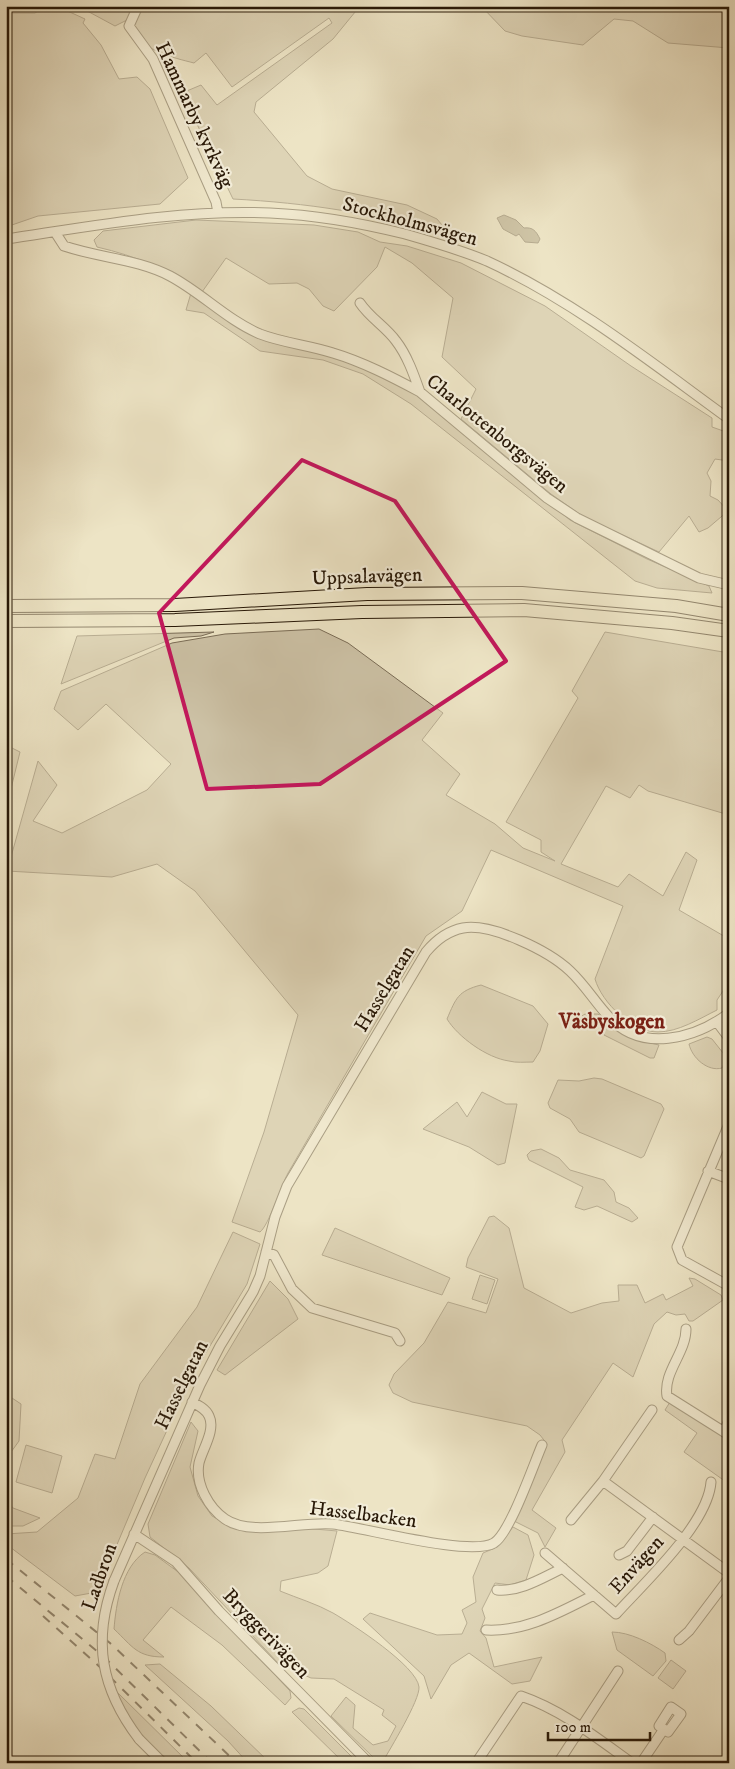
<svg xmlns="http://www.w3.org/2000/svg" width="735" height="1769" font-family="'IM FELL DW Pica',serif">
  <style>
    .green { fill: #ccc1a5; stroke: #7a6c56 }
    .water { fill: #aa9f84; stroke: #766952 }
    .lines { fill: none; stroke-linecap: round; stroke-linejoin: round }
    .minor-casing { stroke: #594b36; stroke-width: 11 }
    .highway-casing { stroke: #281807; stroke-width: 14 }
    .minor { stroke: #f3edd9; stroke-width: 9 }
    .highway { stroke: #ede4c5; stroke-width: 12 }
    .rail { stroke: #281807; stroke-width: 2; stroke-dasharray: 9 9; stroke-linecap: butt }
    .minor-bridge-casing { stroke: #594b36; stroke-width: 11; stroke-linecap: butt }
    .minor-bridge { stroke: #f3edd9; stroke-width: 9 }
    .marked { fill: none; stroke: #c2185b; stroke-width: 4; stroke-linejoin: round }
    .labels { text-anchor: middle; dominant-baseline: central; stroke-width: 4.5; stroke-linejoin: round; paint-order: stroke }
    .street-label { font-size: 20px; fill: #281807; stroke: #f3edd9 }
    .neighbourhood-label { font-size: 21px; font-weight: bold; fill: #7a1f14; stroke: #f3edd9 }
  </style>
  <rect width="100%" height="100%" fill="#ede4c5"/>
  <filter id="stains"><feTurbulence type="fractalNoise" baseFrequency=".004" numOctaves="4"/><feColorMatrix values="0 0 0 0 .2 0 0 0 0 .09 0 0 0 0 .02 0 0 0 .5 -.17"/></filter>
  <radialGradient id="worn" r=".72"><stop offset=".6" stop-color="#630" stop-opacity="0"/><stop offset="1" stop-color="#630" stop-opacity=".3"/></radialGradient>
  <path class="green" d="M46,6L61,8L85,19L83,23L101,45L119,79L137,77L150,89L188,178L160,204L38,216L6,227V8L12,13H35Z
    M78,6H134L127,20L115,26Z
    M141,6H360L333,39L256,102L254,112L307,176L332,189L407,205L437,219L447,231L445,234C374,213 307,203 233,199L182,93L201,85L217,105L332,23L329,18L232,87L206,53L194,63C175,58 131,49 134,21C135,16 139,10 141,6Z
    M481,6H729V48L668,43L633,21L614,19L583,45L522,36L505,31Z
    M196,220L314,225L358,232L380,242L407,246L461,263L545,306L631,366L712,418V427L729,433V461L715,459L707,473L711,481L710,496L718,500L728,511L708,528L699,532L689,516L659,552L584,517L551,494L461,419L476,389L442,357L453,298L412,263L385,247L377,267L334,311L323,306L309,289L297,283L269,284L226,258L202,292C170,270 136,256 97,247L94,240L103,231Z
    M191,293L238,327L319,351L366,369L415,393L570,520L647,559L709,586L712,593L657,588L635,581L411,404L363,374L323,360L260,351L204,313L186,310Z
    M319,629L348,643L443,713L422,740L460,774L446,795L495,824L523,848L555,861L541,852V840L506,822L578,698L572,691L605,632L729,653V815L648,791L639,785L630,798L606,786L561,864L618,887L629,874L663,896L686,852L697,860L679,910L729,939V982L717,1000V1010C699,1019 678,1032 658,1032C632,1032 602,1003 595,979L623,906L491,850L462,911L426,936L288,1173C281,1186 269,1225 260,1232L232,1222L264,1132L298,1015L195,891L157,864L112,877L7,871L38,761L57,785L33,821L62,833L147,790L171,764L106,704L78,730L54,709L61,691L172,643L225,634Z
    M214,632L201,636L174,638L61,684L77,636Z
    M6,745L20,752L6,809Z
    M481,985L533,1006L548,1024L540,1051L533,1062C525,1062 516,1063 509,1061C487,1058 458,1037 447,1019C456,998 458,991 481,985Z
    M585,1014H598L620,1032L636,1040L659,1045L654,1058H650L604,1035L603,1029L582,1016Z
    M707,1037L712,1039L727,1058L722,1068C708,1072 692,1058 689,1044Z
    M594,1078L602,1079L661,1104L664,1109L644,1156L641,1158L579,1132L570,1119L550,1108L548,1103L558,1080L579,1081Z
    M482,1092L506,1104H517L505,1163L498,1165L469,1147L423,1129L457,1102L467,1117Z
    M541,1149L559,1158L570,1170L604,1180L614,1192L616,1202L629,1208L638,1218L632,1222L597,1206L584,1210L575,1207L583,1187L529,1160L527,1155L531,1151Z
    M494,1216L509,1228L524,1288L571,1313L602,1303L619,1301L618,1285H637L645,1303L663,1294L666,1300L693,1286L689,1278L695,1279L721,1295L723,1300L693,1321H689L685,1314L676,1315L667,1312L654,1324L633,1377L613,1363L562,1440L565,1452L532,1510L556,1528L545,1547L538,1533L514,1521L547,1444L540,1435L527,1426L412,1402L393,1393L389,1385L394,1374L424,1343L448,1302L486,1313L498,1279L466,1267L468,1258L489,1217Z
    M335,1228L450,1278L442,1295L322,1255Z
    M233,1232L260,1244L247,1284L192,1376L145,1478L97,1592L75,1596L6,1544V1534L37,1532L78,1498L95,1454L115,1459L140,1384L197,1307Z
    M480,1275L495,1280L487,1304L472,1299Z
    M270,1281L288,1299L298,1319L225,1375L217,1370Z
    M6,1394L21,1404L19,1441L6,1459Z
    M670,1402L729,1440V1484L684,1452L697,1433L665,1410Z
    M191,1422L198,1431L190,1467L198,1496L212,1516L239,1530L303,1528L337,1531L328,1566L318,1573L281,1581L280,1591C297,1598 317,1604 333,1613C352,1624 417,1666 419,1687C420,1700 390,1749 382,1763H379L331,1716L346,1697L355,1705L353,1728L373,1745L388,1741L396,1726L382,1715L384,1710L334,1679L311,1678L279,1664L189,1568L150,1537L148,1524Z
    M26,1445L62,1456L52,1493L16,1482Z
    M6,1499L13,1508L40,1518L23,1526H6Z
    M513,1527L528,1535L534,1555L526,1580L510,1585L495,1583L482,1609L485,1618L480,1631L486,1638L494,1667L542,1657L530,1681L512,1684L469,1653L451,1665L431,1699L424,1676L363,1619L370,1613L437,1635L462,1634L467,1623L462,1610L476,1602L473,1577L483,1553L495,1548Z
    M145,1552L155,1555L181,1574L290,1691L291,1698L285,1705L222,1645L171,1607L143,1640L164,1657C137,1657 133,1647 114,1629C116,1604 122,1567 145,1552Z
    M612,1632C629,1632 651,1643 665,1653L666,1661L653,1676L617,1650Z
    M671,1660L686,1671L673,1689L658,1678Z
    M160,1664L211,1706L270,1763H248L228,1741L145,1665Z
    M117,1692L189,1763H168C143,1738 130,1724 117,1692Z
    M299,1708L304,1709L358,1763H344L292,1712Z"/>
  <path class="water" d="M504,215L516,220L524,228C533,227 536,231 540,239L538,243L525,242L519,234L516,236L503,229L497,218Z"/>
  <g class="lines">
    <g class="minor-casing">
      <path id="minor" d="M138,6L129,26L153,59L216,202L218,213
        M55,232L64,246C100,258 137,259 170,276C202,293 227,320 260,334C283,343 309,345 333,353C363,362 392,377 420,392L547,498L577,518L699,578L729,585
        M6,239C93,226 182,209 270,213C316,215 361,223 405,234C433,242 461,250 487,261C574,301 652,363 729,419
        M360,303C370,318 386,327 396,341C407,355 414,375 420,392
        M717,1022L729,1038
        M729,1124L677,1247L682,1260L729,1286
        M708,1171L729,1179
        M266,1252L274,1255L292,1289L312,1308L395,1333L400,1341
        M686,1329C686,1353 663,1372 667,1396L729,1435
        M192,1402C198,1405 206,1409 209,1416C216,1430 202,1450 199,1463C195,1484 209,1508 225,1519C251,1537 302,1521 333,1524C366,1528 470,1557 494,1543C510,1533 533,1466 542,1445
        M652,1410L603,1481L729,1573
        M724,1432L729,1420
        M571,1520L603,1481
        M134,1534L176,1562L219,1611L369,1763
        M545,1553L616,1614C644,1583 708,1524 711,1482
        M619,1555L627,1551L653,1517
        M114,1581L200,1385L220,1346L253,1292L260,1276L275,1217L287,1186L426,952C436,940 447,931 463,928C492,923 549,951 570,971C585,985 595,1002 609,1017C641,1053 695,1039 729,1013
        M497,1590C520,1592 542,1578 563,1568
        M486,1630C526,1632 560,1612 594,1595
        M679,1640L689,1631L729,1578
        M671,1707L681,1714L668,1732L659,1726Z
        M139,1739L163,1763
        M476,1763L521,1696C562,1710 597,1738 632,1763
        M558,1763L618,1671
        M641,1763L664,1729"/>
    </g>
    <g class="highway-casing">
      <path id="highway" d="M6,606L175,605L367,594L522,593L676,606L729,615
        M6,621L175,620L362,612L524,610L672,623L729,631"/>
    </g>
    <use href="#minor" class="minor"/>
    <use href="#highway" class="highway"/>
    <path class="rail" d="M6,1559L110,1643L237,1763
      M6,1576L104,1657L212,1763
      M43,1616L102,1669L197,1763"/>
    <g class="minor-bridge-casing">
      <path id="minor-bridge" d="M114,1581C92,1641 101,1689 139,1739"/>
    </g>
    <use href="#minor-bridge" class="minor-bridge"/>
  </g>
  <path d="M0 0H735V1769H0ZM302,460L395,501L506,661L320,784L207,789L159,613Z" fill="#ede4c5" fill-opacity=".55" fill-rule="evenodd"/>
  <path class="marked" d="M302,460L395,501L506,661L320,784L207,789L159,613Z"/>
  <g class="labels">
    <g class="street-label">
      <text transform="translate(194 115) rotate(65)">Hammarby kyrkväg</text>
      <text transform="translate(410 222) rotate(15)">Stockholmsvägen</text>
      <text transform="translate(497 434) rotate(39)">Charlottenborgsvägen</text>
      <text transform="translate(367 577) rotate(-2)">Uppsalavägen</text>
      <text transform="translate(385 989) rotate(-59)">Hasselgatan</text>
      <text transform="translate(182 1385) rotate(-64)">Hasselgatan</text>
      <text transform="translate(363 1515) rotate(7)">Hasselbacken</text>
      <text transform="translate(637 1565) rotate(-48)">Envägen</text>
      <text transform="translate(100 1577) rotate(-71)">Ladbron</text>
      <text transform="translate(266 1634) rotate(46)">Bryggerivägen</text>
    </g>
    <g class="neighbourhood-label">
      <text x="612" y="1022">Väsbyskogen</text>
    </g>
  </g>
  <rect width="735" height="1769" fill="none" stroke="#ede4c5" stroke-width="25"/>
  <rect x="8" y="8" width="720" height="1754" fill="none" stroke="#281807" stroke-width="2.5"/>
  <rect x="12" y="12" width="710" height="1744" fill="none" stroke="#281807"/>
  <path d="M548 1732v8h102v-8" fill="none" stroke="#281807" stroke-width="2.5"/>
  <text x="555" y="1732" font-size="15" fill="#281807" stroke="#f3edd9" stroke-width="4" paint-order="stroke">100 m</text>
  <rect width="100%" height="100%" filter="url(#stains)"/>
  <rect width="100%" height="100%" fill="url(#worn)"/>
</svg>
